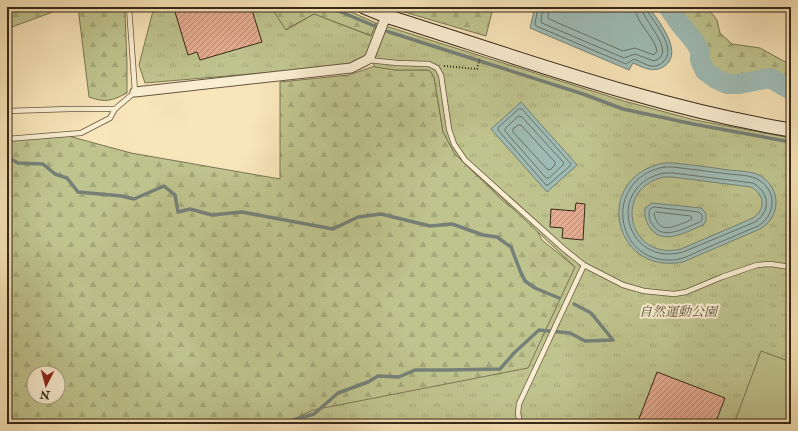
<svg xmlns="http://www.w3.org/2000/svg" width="798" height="431" font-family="'IM FELL Double Pica','Noto Serif JP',serif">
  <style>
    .forest { fill: url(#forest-firs); stroke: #7a7654; fill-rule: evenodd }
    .park { fill: url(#park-tufts); stroke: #7a7654 }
    .pitch { fill: #bfc48e; stroke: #7a7654 }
    .water { fill: #9fbdb6; stroke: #758178; fill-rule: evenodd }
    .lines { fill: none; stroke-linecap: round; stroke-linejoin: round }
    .shore { stroke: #6a7268; stroke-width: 1 }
    .stream { stroke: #758178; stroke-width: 3.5 }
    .river { stroke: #9fbdb6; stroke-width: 20 }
    .building { fill: url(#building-hatch); stroke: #36281b }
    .lane-casing { stroke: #665742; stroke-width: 6 }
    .street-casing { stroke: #665742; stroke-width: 11 }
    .secondary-casing { stroke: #36281b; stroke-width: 15 }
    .path { stroke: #36281b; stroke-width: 2; stroke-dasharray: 1 2; stroke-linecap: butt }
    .lane { stroke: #faeed2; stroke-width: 4.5 }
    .street { stroke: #faeed2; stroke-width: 9 }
    .secondary { stroke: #faeed2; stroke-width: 13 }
    .labels { text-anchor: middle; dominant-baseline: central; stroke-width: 4; stroke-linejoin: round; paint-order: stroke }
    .park-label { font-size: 13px; font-style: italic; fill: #584f38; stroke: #faeed2 }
  </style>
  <defs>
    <pattern id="forest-firs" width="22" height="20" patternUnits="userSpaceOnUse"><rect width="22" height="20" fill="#bfc48e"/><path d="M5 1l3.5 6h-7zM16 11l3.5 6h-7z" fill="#a5a87a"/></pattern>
    <pattern id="park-tufts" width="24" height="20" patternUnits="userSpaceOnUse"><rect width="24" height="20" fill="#bfc48e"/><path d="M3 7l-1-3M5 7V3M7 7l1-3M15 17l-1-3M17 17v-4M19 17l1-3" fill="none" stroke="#a5a87a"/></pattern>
    <pattern id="building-hatch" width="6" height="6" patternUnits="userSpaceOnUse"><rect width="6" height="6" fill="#e5ac91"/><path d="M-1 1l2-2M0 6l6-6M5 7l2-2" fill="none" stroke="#ba8c76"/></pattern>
  </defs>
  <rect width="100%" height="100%" fill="#f8e5b9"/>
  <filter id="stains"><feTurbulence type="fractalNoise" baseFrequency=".005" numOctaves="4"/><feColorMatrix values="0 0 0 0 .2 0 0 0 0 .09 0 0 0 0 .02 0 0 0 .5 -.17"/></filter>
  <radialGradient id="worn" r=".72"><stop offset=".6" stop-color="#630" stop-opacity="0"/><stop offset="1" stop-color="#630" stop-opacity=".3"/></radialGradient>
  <path class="forest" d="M7,7H66L12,27L7,25Z
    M78,7H124L125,13L127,63V93C111,101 106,103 89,97Z
    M271,7H340L376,23L372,36L314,14L285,30Z
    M387,7H486L492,12L486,36Z
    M665,7H707L717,20L720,33L732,44L760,48L791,65V94C784,90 777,84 770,82C762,79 747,85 739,87C727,90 711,82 703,73C699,67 697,60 696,53Z
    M375,66L395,70H428L431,72L434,77L443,132L455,154L503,201L534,225L542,240L575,267L516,424H7V134L17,139L61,134L131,153L280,179V82L349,75ZM34,373H58V397H34Z"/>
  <path class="park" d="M154,7H271L286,30L314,14L371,36L376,23L624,101L695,120L791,138V424H283L313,410L528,368L575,267L455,154L443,132L434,77L431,72L428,70H395L375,67L370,57L338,68L309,69L145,83L139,65Z"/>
  <path class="pitch" d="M761,351L791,362V424H734Z"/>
  <path class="water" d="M535,7H649C658,21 683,50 666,65C655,74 644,68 633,63L629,70L530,28Z
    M521,102L577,165L547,192L491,129Z
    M664,163H673C692,165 710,167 728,170C739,171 752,171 761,176C770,182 776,192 776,202C776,214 770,223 760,229L683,262C612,276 592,177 664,163ZM664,177H672L751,187C765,195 766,209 753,218L681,249C629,262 611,189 664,177Z
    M652,203L701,208L706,213V221L703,225C688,231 664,246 651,229C646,223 644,216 645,208Z"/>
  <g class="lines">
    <path class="shore" d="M538,7L535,24L536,26L626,64L634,59C640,61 645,65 651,66C655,67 660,65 663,62C678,49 654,22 647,11L646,7
      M543,7L541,21L542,23L624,58L635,54L654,61C679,53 642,20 641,7
      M549,7L548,17L549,19L623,51L635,48L654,55L657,51C654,35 636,24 635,7
      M519,109H522L571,164L570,166L548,185H546L498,130V128Z
      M519,116L522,117L564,163L563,165L549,178H546L505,131V129Z
      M519,125H521L555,162V165L550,170L547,169L513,132V129Z
      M664,167H673C692,169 710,172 729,174C738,175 751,175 759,180C767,185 773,194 772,203C772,213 766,221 758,226C740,234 722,241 704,249C694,253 683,260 672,260C614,263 602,179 664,167Z
      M664,173H673L753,183C770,193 771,211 755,222L683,252C625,268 604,185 664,173Z
      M654,207L699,212L702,215V220L700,222C686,227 663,242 652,224C649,220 648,214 650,209Z
      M656,212L691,216L692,219C688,222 683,223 678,225C665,230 658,229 654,214Z"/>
    <path class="stream" d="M329,7L389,32L583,94L623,109L693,124L791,142
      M7,157L18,163L43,164L55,174L67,178L78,192L122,196L134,199L164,186L175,195L178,212L190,209L212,215L242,212L333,229L358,217L381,214L430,226L452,224L483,235L497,237L511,247L521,273L525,281L535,288L559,298
      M574,304L591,313L613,340
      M281,424L314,414L338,393L368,382L378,376L399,377L415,370H447L500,369L514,353L539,330L570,333L585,341L613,340"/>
    <path class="river" d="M668,7L680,24L695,42L700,51V60L705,71L716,79L727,84H739L770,78L791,90"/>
  </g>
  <path class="building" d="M183,7H251L262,42L200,60L197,52L188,55L175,12L184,9Z
    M576,203L585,204L583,240L562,238L563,228L550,227L551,209L575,211Z
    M657,372L725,398L715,424H637Z"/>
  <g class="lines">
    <g class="lane-casing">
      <path id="lane" d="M368,60L397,63L429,64L437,68L441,75L449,129L454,144L465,160L564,249L584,265L623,285L644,291L674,294L686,292L722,277L757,265L770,264L791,267
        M7,111L70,109H115L135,92L129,7
        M7,139L81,133L110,118L115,109
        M520,424L518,413L519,404L584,265"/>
    </g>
    <g class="street-casing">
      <path id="street" d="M135,92L351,68L367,60L370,57L386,16"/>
    </g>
    <g class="secondary-casing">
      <path id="secondary" d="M364,7L386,16C520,58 652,107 791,130"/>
    </g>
    <path class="path" d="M444,66L477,69L480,58"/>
    <use href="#lane" class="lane"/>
    <use href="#street" class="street"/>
    <use href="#secondary" class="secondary"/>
  </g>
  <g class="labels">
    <g class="park-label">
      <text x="678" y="312">自然運動公園</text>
    </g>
  </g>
  <rect width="798" height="431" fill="none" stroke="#f8e5b9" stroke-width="24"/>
  <rect x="8" y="8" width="782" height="415" fill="none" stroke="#36281b" stroke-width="2"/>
  <rect x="12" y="12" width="774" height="407" fill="none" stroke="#36281b"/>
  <g transform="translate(46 385) rotate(186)"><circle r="19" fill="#faeed2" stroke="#ac9f89"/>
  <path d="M0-3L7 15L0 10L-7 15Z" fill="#8f2418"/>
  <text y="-6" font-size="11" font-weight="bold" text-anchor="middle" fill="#36281b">N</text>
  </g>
  <rect width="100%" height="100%" filter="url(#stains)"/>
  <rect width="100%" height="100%" fill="url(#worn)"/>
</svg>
